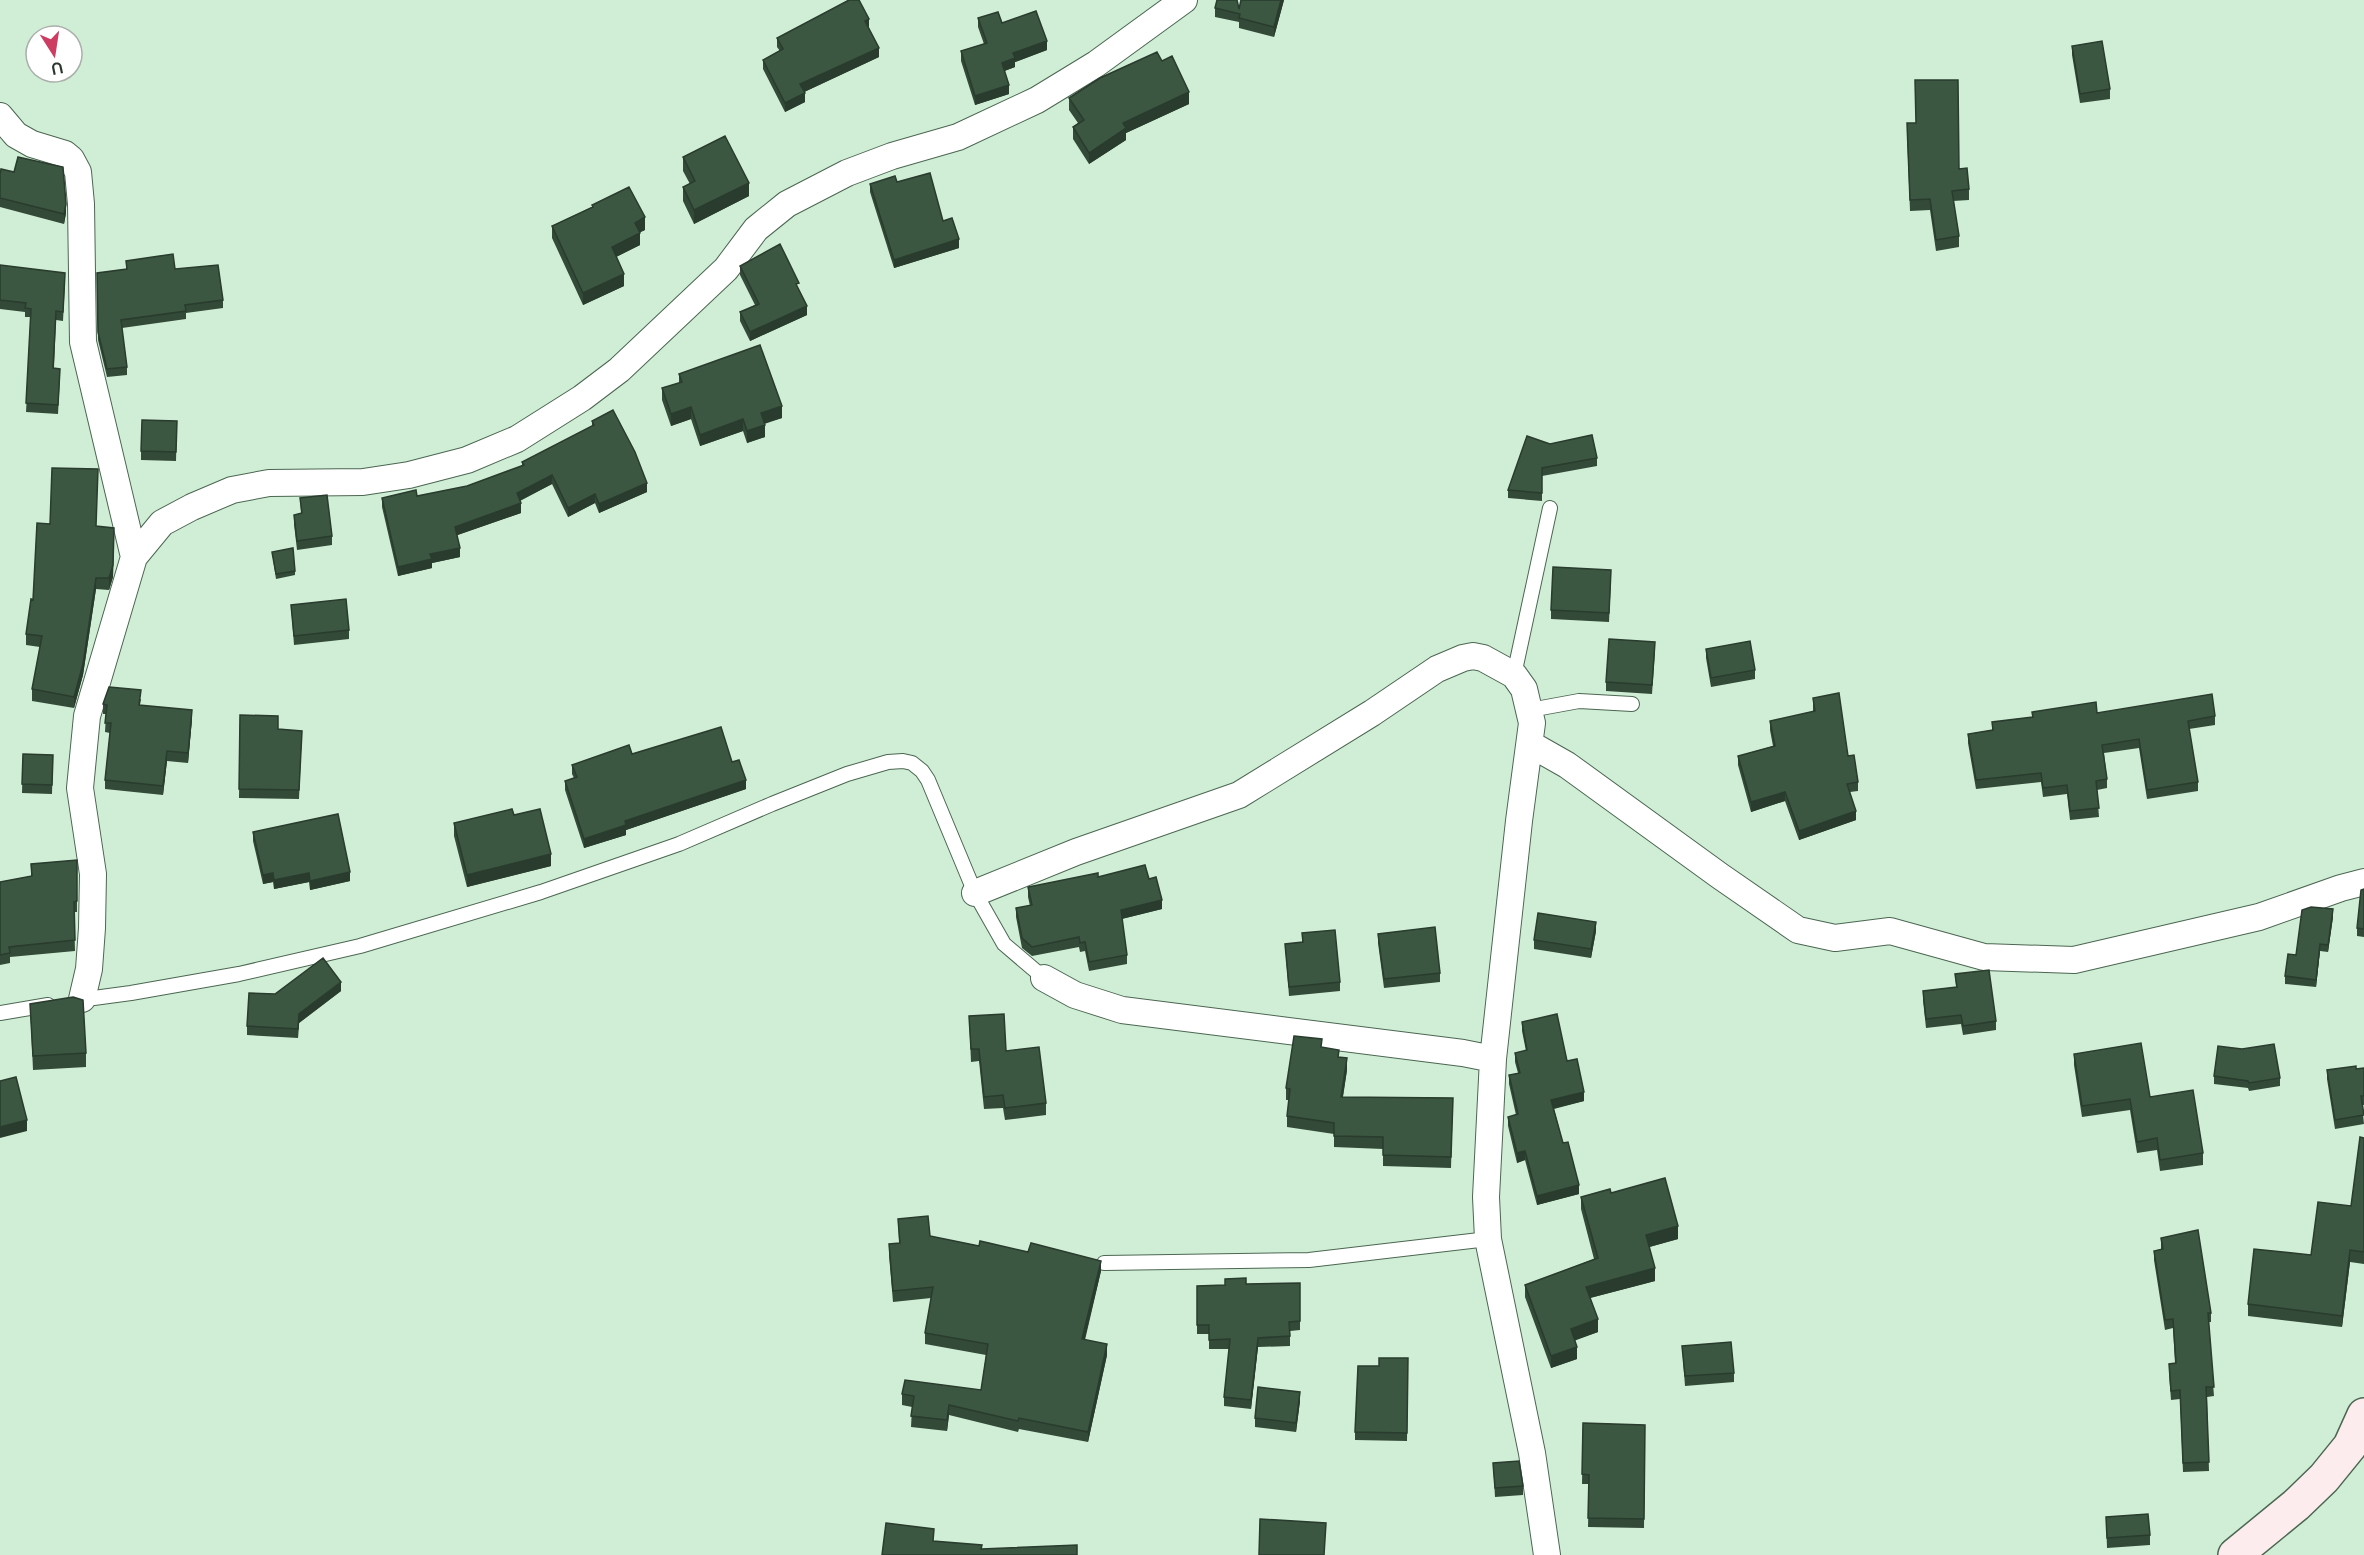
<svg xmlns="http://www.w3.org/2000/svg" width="2364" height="1555" font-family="Lato,sans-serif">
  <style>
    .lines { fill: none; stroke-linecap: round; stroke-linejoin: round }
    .lane-casing { stroke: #4b6651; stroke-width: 16 }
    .street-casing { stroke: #4b6651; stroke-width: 28 }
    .secondary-casing { stroke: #4b6651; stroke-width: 36 }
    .lane { stroke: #fff; stroke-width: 14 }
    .street { stroke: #fff; stroke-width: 26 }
    .secondary { stroke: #fdecee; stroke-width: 33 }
    .wall { fill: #334a38 }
    .shaded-wall { fill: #293c2e }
    .building { fill: #3b5641; stroke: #293c2e; stroke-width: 1.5 }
  </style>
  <rect width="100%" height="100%" fill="#d0eed6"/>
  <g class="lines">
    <g class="lane-casing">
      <path id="lane" d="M1514,675L1550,508
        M1530,710L1579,701L1632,704
        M79,1000L131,993L239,974L360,946L541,892L679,844L772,804L847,774L888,762L903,761L912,763L922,771L928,780L975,893L1004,944L1044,978
        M0,1013L48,1005
        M1104,1263L1309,1260L1488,1239"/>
    </g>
    <g class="street-casing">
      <path id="street" d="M0,116L16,135L32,144L65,154L71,159L78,172L81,204L83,342L134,557
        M1530,744L1567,765L1720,876L1798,930L1835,938L1890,931L1984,957L2074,960L2259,917L2341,888L2364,882
        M975,893L1076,852L1239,795L1372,713L1437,669L1463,658L1473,656L1483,658L1514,675L1524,689L1532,723L1519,821L1493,1059L1486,1197L1488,1239L1532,1453L1547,1555
        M1044,978L1075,995L1122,1010L1463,1053L1493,1059
        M82,999L89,969L92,928L93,874L80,788L87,716L134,557L162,523L192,507L232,490L269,483L363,482L409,475L467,460L517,439L582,398L619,370L726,269L756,229L787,204L847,173L892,156L958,137L1037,100L1096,64L1184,0"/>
    </g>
    <g class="secondary-casing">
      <path id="secondary" d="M2235,1555L2296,1505L2324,1478L2350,1446L2364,1415"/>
    </g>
    <use href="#lane" class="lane"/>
    <use href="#street" class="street"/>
    <use href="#secondary" class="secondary"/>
  </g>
  <path class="wall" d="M1241,0H1284L1274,37L1239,28V22L1215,17V8L1239,9Z
    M978,18L1002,23L1047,50L1015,62V67L1004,71L1009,94L975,105L961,61V51L984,44L978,27Z
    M869,28L879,57L804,92L805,102L785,112L763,69V60L780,51L777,47V38Z
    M2072,46L2110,89V99L2080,103L2072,55Z
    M1162,61L1189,104L1126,133V140L1089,164L1073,139V127L1078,123L1069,110V98Z
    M1907,134L1959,169L1969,189V200L1953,201L1959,236V247L1936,251L1930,210L1910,211Z
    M683,157L749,196L694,224L683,201V187L690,184L683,171Z
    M0,174L66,213L64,224L0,207Z
    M897,182L943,221L959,248L894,268L870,192V184Z
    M592,205L645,230L639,232L640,245L616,257L624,286L583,305L552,238V226L592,207Z
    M126,261L175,269L223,300V308L186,313V319L122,328L127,367V375L107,377L98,340L97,273L126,269Z
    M0,265L65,282L63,321L56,320L54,368L60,377L58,414L26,412L31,317H25V312L0,309Z
    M740,266L799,290L807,315L750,341L740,321V312L755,305L740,275Z
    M679,374L782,418L764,423L765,437L747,443L743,431L700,446L691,419L671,426L662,400V388L679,383Z
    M177,421L176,461L141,460V451Z
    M592,421L647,492L599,513L595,503L568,517L552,484L520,501L521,513L457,535L460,557L432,563V568L398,576L382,507V498L417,496L467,486L522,466V462L592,427Z
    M1550,444L1597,458V466L1542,476V501L1508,498V490Z
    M300,498L332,536V545L297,550L294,524V515L301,513Z
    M97,526L114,539L113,577L109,590L96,589L83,675L74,708L32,701V689L40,647L26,645V634L33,600Z
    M272,552L295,571V575L276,579Z
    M1611,580L1609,622L1551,619V610Z
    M291,605L349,630V639L294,645Z
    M1706,649L1755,670V679L1711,687L1706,658Z
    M1655,651L1652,694L1606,691V682Z
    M1813,698L1848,756L1858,782V791L1850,792L1856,820L1799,840L1785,801L1751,812L1738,765V756L1773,746L1770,730V721L1813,712Z
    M141,699L140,705L192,719L188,763L167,761L163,795L105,789V780L110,733L105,732L106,714H103V704Z
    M2032,712L2215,716V725L2189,729L2198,782V791L2147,799L2139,748L2104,753L2107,779V788L2097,790L2099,817L2070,820L2067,794L2043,797L2041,782L1976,789L1968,743V734L1992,730V722L2032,717Z
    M240,715L278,729L302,731L299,799L239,798Z
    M23,754L53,755L52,794L22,793Z
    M632,754L732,762L746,789L626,830V835L584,848L565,790V781L574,778L572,774V765Z
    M514,815L551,866L467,887L454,836V823Z
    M253,832L350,881L310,890L309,882L274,889L273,882L263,884L253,841Z
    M77,860V912H74L75,951L10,957V963L0,965V882L31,876V864Z
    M1098,877L1149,879L1162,909L1122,919L1127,955V964L1089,971L1085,951L1080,952L1079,947L1032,956L1022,948L1016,917V908L1030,906L1028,897V887Z
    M2364,889V937L2357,936V928Z
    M2333,917L2328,952L2320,951L2316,987L2285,984V976L2296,955Z
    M1596,931L1591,958L1534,949V940Z
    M1302,933L1340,982V991L1289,996L1285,944L1302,942Z
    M1378,934L1440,973V982L1384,988L1378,943Z
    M1955,974L1996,1021V1030L1963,1035L1961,1024L1926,1028L1923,1000V991L1956,987Z
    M341,991L299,1023L298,1038L247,1035V1026L275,994Z
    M30,1004L86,1053V1067L33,1070Z
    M969,1016L1006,1051L1046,1103V1115L1005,1120L1003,1108L984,1109L979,1061L971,1062Z
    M1522,1022L1567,1061L1584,1101L1554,1109L1563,1143L1579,1194L1537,1205L1525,1160L1517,1163L1508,1126V1117L1516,1115L1509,1084V1075L1518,1073L1515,1062V1053L1526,1051L1522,1031Z
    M1322,1047L1339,1058L1347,1070L1343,1097L1453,1098L1451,1168L1383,1166V1149L1334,1147V1134L1287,1127V1116L1289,1100H1286V1088Z
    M2074,1054L2150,1097L2203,1153V1165L2160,1171L2157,1150L2137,1153L2130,1110L2082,1117L2074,1065Z
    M2364,1068V1105H2362L2364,1124L2335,1129L2327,1079V1070L2356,1069Z
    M2214,1076L2280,1078V1086L2249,1091L2248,1088L2214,1084Z
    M2364,1138V1264L2350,1262L2342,1327L2248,1316V1304L2311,1255L2351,1206Z
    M1611,1193L1678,1239L1649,1247L1655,1281L1590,1298L1598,1332L1575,1340L1577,1359L1551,1368L1525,1297V1285L1594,1259L1581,1209V1197Z
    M898,1219L930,1236L1101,1271L1085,1340L1107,1355L1088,1442L1019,1429L1018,1432L949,1415L947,1431L911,1427L912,1407L902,1405V1394L981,1390L986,1355L925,1344V1333L931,1298L893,1302L889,1255V1244L899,1243Z
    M2161,1238L2211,1313V1322H2208L2214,1396L2207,1397L2209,1471L2183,1472L2180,1399L2171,1400L2169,1373V1364L2175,1363L2173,1328L2165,1330L2154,1260V1251L2161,1249Z
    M1300,1283V1330L1290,1331V1346L1258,1347L1251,1409L1224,1406V1397L1229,1349H1209V1334H1197V1286Z
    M1682,1346L1734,1373V1382L1685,1386Z
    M1408,1358L1407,1441L1355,1440V1432L1379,1366Z
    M1300,1401L1296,1432L1255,1427V1418Z
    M1583,1423L1645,1425L1644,1528L1588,1527L1589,1484H1582Z
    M1493,1463L1523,1486V1495L1495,1497Z
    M2106,1517L2150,1535V1545L2107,1548Z"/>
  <path class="shaded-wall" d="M1281,0H1284L1274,37V27Z
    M869,19V28L865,21Z
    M1047,41V50L1015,62V67L1002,72V63L1013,53Z
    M879,48V57L800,94V84Z
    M1009,85V94L975,105V96Z
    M1189,92V104L1126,133V140L1089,164V153L1123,123Z
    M805,93V102L785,112V103Z
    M749,183V196L694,224V210Z
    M66,204V213L64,224V214Z
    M645,217V230L635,235V223Z
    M640,233V245L612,259V247Z
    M959,239V248L894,268V260Z
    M624,274V286L583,305V293Z
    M807,306V315L750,341V332Z
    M782,406V418L761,425V413Z
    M691,407V419L671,426V414Z
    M743,419V431L700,446V435Z
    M765,425V437L747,443V431Z
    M552,475V484L517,502V493Z
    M647,483V492L599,513V504Z
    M595,494V503L568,517V508Z
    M521,503V513L455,536V527Z
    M114,528L113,577L109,590V578Z
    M460,548V557L432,563V568L398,576V567L430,554Z
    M96,578V589L83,675L74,708V697Z
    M192,710V719L188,763V753Z
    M167,751V761L163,795V786Z
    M746,780V789L626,830V835L584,848V839L625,821Z
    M1785,792V801L1751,812V802Z
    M1856,811V820L1799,840V831Z
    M551,854V866L467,887V875Z
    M350,872V881L310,890V881Z
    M273,873V882L263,884V875Z
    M309,873V882L274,889V880Z
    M1162,900V909L1121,919V910Z
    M2333,909V917L2328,952V945Z
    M1596,922V931L1591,958V949Z
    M2320,944V951L2316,987V980Z
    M341,982V991L299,1023L298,1038L299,1014Z
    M1347,1058V1070L1341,1108V1097Z
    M1584,1092V1101L1551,1109V1100Z
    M27,1120V1131L0,1138V1127Z
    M1525,1151V1160L1517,1163V1153Z
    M1579,1185V1194L1537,1205V1196Z
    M1678,1226V1239L1646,1248V1235Z
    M2350,1250V1262L2342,1327V1316Z
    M1101,1261V1271L1082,1350V1339Z
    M1655,1268V1281L1586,1299V1287Z
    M1598,1319V1332L1571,1342V1329Z
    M1258,1338V1347L1251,1409V1400Z
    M1107,1344V1355L1088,1442V1432Z
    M1577,1347V1359L1551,1368V1356Z
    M1300,1392V1401L1296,1432V1423Z
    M949,1405V1415L947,1431V1420Z"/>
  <path class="building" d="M849,0H859L869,19L865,21L879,48L800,84L805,93L785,103L763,60L783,49L777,38Z
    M1217,0H1237L1239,9L1241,0H1281L1274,27L1239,18L1240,14L1215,8Z
    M1036,11L1047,41L1013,53L1015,58L1002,63L1009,85L975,96L961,51L987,43L978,18L998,12L1002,23Z
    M2102,41L2110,89L2080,94L2072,46Z
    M1157,52L1162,61L1172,56L1189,92L1123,123L1126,128L1089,153L1073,127L1084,120L1069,98L1100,78Z
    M1915,80H1958L1959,169L1967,168L1969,189L1952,191L1959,236L1936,240L1930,199L1910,200L1907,123H1916Z
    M725,136L749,183L694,210L683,187L695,181L683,157Z
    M18,157L63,167L66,204L64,214L0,198V174L1,169L14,172Z
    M930,173L943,221L952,218L959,239L894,260L870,184L895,176L897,182Z
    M629,187L645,217L635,223L640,233L612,247L624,274L583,293L552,226L593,207L592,205Z
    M780,244L799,283L796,284L807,306L750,332L740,312L759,304L740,266Z
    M173,254L175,269L218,265L223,300L185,305L186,311L121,320L127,367L107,369L98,332L97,273L127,269L126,261Z
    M0,265L65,273L63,312L56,311L53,368L60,369L58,405L26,403L31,309L25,308L26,303L0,300Z
    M760,345L782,406L761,413L765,425L747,431L743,419L700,435L691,407L671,414L662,388L682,382L679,374Z
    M613,410L635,452L647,483L599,504L595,494L568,508L552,475L517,493L521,503L455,527L460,548L430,554L432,559L398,567L382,498L416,490L417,496L467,486L524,465L522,462L594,425L592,421Z
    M142,420L177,421L176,452L141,451Z
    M1592,435L1597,458L1542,468V493L1508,490L1527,436L1550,444Z
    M52,468L98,469L96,526L114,528L113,565L109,578H96L83,664L74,697L32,689L42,636L26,634L31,599L33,600L37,523L50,524Z
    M327,495L332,536L297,541L294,515L302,513L300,498Z
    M293,548L295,571L276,574L272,552Z
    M1553,567L1611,570L1609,613L1551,610Z
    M346,599L349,630L294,636L291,605Z
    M1609,639L1655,642L1652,685L1606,682Z
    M1750,641L1755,670L1711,678L1706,649Z
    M109,687L141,690L139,705L192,710L188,753L167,751L163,786L105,780L111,723H105L107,705L103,704Z
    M1839,693L1848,756L1854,755L1858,782L1847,784L1856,811L1799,831L1785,792L1751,802L1738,756L1775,746L1770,721L1815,711L1813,698Z
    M2212,694L2215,716L2188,721L2198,782L2147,790L2139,739L2102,745L2107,779L2096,781L2099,808L2070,811L2067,785L2043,788L2041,773L1976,780L1968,734L1993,730L1992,722L2033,717L2032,712L2096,702L2097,713Z
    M240,715L278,716V729L302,731L299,790L239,789Z
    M721,727L732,762L739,760L746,780L625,821L626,825L584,839L565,781L577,777L572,765L629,745L632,754Z
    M23,754L53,755L52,785L22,784Z
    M512,809L514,815L540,809L551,854L467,875L454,823Z
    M338,814L350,872L310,881L309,873L274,880L273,873L263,875L253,832Z
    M77,860V901L74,902L75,940L9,947L10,953L0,955V882L32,876L31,864Z
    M1145,865L1149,879L1156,877L1162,900L1121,910L1127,955L1089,962L1085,942L1080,943L1079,937L1032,947L1022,938L1016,908L1032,905L1028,887L1098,873V877Z
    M2364,889V929L2357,928L2361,890Z
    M2311,907L2333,909L2328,945L2320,944L2316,980L2285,976L2288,954L2296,955L2302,910Z
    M1538,913L1596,922L1591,949L1534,940Z
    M1435,927L1440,973L1384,979L1378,934Z
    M1335,930L1340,982L1289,987L1285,944L1303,942L1302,933Z
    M323,958L341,982L299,1014L298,1029L247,1026L249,993L275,994Z
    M1989,970L1996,1021L1963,1026L1961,1015L1926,1019L1923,991L1957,987L1955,974Z
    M73,997L83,1000L86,1053L33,1056L30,1004Z
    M1004,1014L1006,1051L1039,1047L1046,1103L1005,1108L1003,1095L984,1097L979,1049H971L969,1016Z
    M1557,1014L1567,1061L1577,1059L1584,1092L1551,1100L1563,1143L1568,1142L1579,1185L1537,1196L1525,1151L1517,1153L1508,1117L1518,1114L1509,1075L1520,1073L1515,1053L1527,1050L1522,1022Z
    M1294,1036L1322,1039L1321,1047L1339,1050L1338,1057L1347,1058L1341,1097L1453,1098L1451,1157L1383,1155V1137L1334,1136V1123L1287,1116L1290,1089L1286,1088Z
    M2141,1043L2150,1097L2193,1090L2203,1153L2160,1160L2157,1138L2137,1142L2130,1099L2082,1106L2074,1054Z
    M2274,1044L2280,1078L2249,1083L2248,1081L2214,1076L2218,1046L2242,1049Z
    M2356,1066V1069L2364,1068V1096H2361L2364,1115L2335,1120L2327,1070Z
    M16,1077L27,1120L0,1127V1081Z
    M2360,1137L2364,1138V1252L2350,1250L2342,1316L2248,1304L2254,1249L2311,1255L2318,1202L2351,1206Z
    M1665,1178L1678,1226L1646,1235L1655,1268L1586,1287L1598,1319L1571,1329L1577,1347L1551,1356L1525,1285L1598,1258L1581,1197L1610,1189L1611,1193Z
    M928,1216L930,1236L979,1246L980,1241L1028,1252L1031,1243L1101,1261L1082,1339L1107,1344L1088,1432L1019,1418L1018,1421L949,1405L947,1420L911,1416L914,1396L902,1394L905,1380L981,1390L988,1344L925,1333L933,1287L893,1291L889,1244L900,1243L898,1219Z
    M2198,1230L2211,1313H2208L2214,1387H2206L2209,1462L2183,1463L2180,1390L2171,1391L2169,1364L2176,1363L2173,1319L2165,1320L2154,1251L2163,1249L2161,1238Z
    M1246,1278V1284L1300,1283V1321L1289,1322L1290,1336L1258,1338L1251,1400L1224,1397L1230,1339L1209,1340V1325H1197V1286L1225,1285V1279Z
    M1731,1342L1734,1373L1685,1376L1682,1346Z
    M1379,1358H1408L1407,1433L1355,1432L1358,1366H1379Z
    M1258,1387L1300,1392L1296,1423L1255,1418Z
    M1583,1423L1645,1425L1644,1519L1588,1518L1589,1475L1582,1474Z
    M1519,1461L1523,1486L1495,1488L1493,1463Z
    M2148,1514L2150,1535L2107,1538L2106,1517Z
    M1260,1519L1326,1523L1324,1555H1259Z
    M886,1523L934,1529L933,1541L982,1545L981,1549L1077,1545V1555H882Z"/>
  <g transform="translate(54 54) rotate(168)"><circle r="28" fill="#ffffff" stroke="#aaafab" stroke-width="1.5"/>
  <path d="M0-4.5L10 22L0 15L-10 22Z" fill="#cc3d61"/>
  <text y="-9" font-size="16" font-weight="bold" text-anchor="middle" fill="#2b372d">U</text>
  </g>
</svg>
